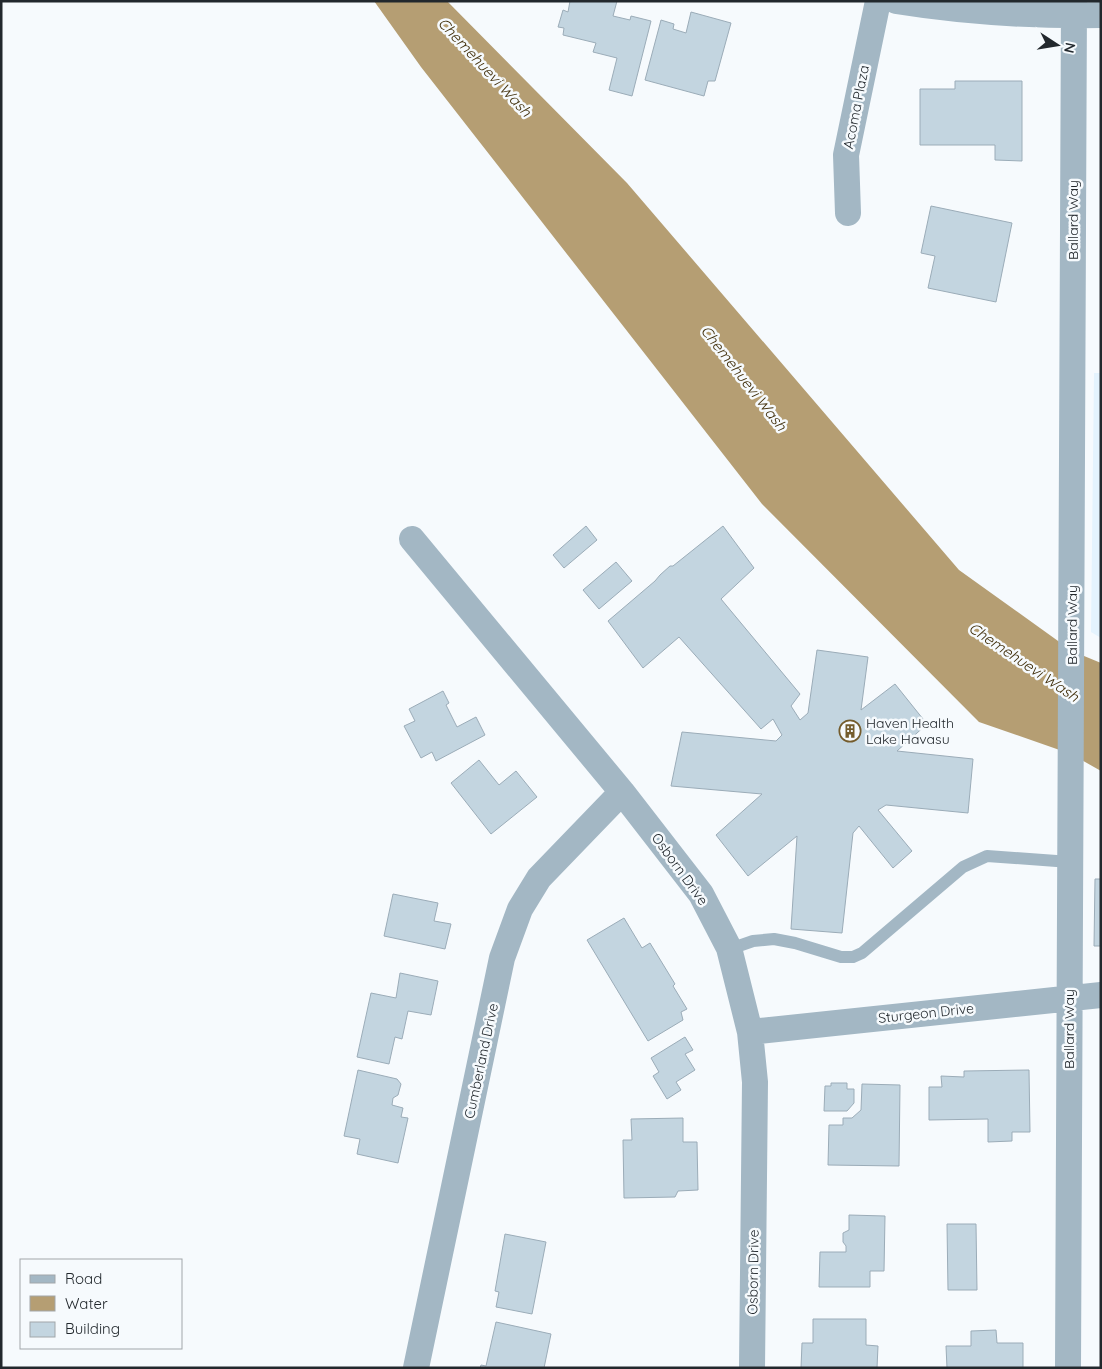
<svg xmlns="http://www.w3.org/2000/svg" width="1102" height="1369" font-family="Quicksand,sans-serif">
  <style>
    .built { fill: #e4f3fd }
    .water { fill: #b59e73 }
    .building { fill: #c3d5e0; stroke: #9bacb8 }
    .lines { fill: none; stroke-linecap: round; stroke-linejoin: round }
    .service { stroke: #a3b7c4; stroke-width: 12 }
    .minor { stroke: #a3b7c4; stroke-width: 26 }
    .labels { text-anchor: middle; dominant-baseline: central; stroke-width: 5; stroke-linejoin: round; paint-order: stroke }
    .street-label { font-size: 14px; fill: #22282d; stroke: #f6fafd }
    .poi-label { font-size: 14px; fill: #22282d; stroke: #f6fafd; text-anchor: start }
    .water-label { font-size: 15px; font-style: italic; fill: #42300c; stroke: #f6fafd }
  </style>
  <rect width="100%" height="100%" fill="#f6fafd"/>
  <path class="built" d="M1094,373H1101V638L1091,632Z"/>
  <path class="water" d="M374,1H447L627,183L959,570L1072,651L1101,663V771L1071,754L979,722L762,504L421,67Z"/>
  <path class="building" d="M570,1H617L613,16L630,20L631,16L651,21L632,96L609,90L617,58L593,52L596,43L563,35L564,28L558,27L563,10L568,12Z
    M691,12L731,23L715,81H708L704,96L645,80L661,20L674,24L673,29L686,33Z
    M955,81H1022V161L995,160V145H920V89H955Z
    M931,206L1012,223L996,302L928,288L935,256L921,253Z
    M586,526L597,540L564,568L553,555Z
    M723,526L754,568L721,599L800,694L791,706L800,720L808,713L817,650L868,657L861,710L895,684L927,724L897,751L973,759L968,813L886,805L878,810L912,851L893,868L859,826L853,833L842,933L791,929L797,836L748,876L716,835L762,794L671,786L682,732L776,741L782,735L773,719L761,729L679,637L643,668L608,621L655,581L660,575L670,566H673Z
    M616,562L632,581L599,609L583,590Z
    M443,691L449,703L446,705L457,727L476,717L485,735L436,761L432,752L421,758L404,726L415,721L409,709Z
    M479,760L499,785L516,771L537,797L491,834L451,783Z
    M1095,879H1101V946H1094Z
    M393,894L438,903L434,921L451,924L445,949L384,936Z
    M624,918L642,948L650,943L675,984L673,986L687,1009L681,1012L683,1020L648,1041L587,940Z
    M400,973L438,981L431,1015L408,1011L402,1039L395,1037L389,1064L357,1057L371,993L396,998Z
    M685,1037L693,1050L685,1054L695,1070L676,1082L681,1090L667,1099L653,1076L659,1072L651,1058Z
    M358,1070L397,1079L401,1084L398,1095L393,1098L392,1105L403,1108L401,1117L408,1118L398,1163L357,1154L360,1139L344,1136Z
    M1029,1070L1030,1132H1012V1141L988,1142V1119L929,1120V1087H942L941,1076L964,1077V1071Z
    M831,1083H847V1089H854V1103L847,1111H824L825,1086H831Z
    M862,1084L900,1085L899,1166L828,1165L829,1125H843V1118H852L861,1110Z
    M683,1118V1142H697L698,1190L678,1191L675,1197L624,1198L623,1140H632L631,1119Z
    M849,1215L885,1216L884,1271H870V1287H819L820,1252H846V1246L843,1242V1233L849,1230Z
    M947,1224H976L977,1290H948Z
    M505,1234L546,1242L532,1314L496,1307L499,1292L495,1291Z
    M813,1319H866V1345L878,1346L877,1368H801L802,1343H813Z
    M496,1322L551,1334L544,1368H480L481,1365L486,1366Z
    M996,1330L997,1343H1023V1368H947L946,1346H971V1331Z"/>
  <g class="lines">
    <path class="service" d="M730,949L753,941L774,939L795,943L841,957H853L862,953L963,867L987,856L1070,862"/>
    <path class="minor" d="M896,1C964,12 1032,16 1101,15
      M848,213L846,155L878,1
      M412,539L622,792L701,894L729,948L750,1032L755,1082L752,1368
      M750,1032L1101,995
      M416,1368L502,958L520,909L539,878L622,792
      M1068,1368L1074,1"/>
  </g>
  <defs>
    <g id="building-ring" transform="scale(1.125)"><circle r="9.5" fill="#f6fafd" stroke="#745c2d" stroke-width="1.5"/><path d="M-4-6H4V6H1V3H-1V6H-4ZM-2.5-4.3h1.7v1.8h-1.7ZM.8-4.3h1.7v1.8H.8ZM-2.5-1h1.7V.8h-1.7ZM.8-1h1.7V.8H.8Z" fill="#745c2d"/></g>
  </defs>
  <g fill-rule="evenodd">
    <use href="#building-ring" x="850" y="731"/>
  </g>
  <g class="labels">
    <g class="street-label">
      <text transform="translate(856 107) rotate(-79)">Acoma Plaza</text>
      <text transform="translate(1073 220) rotate(-90)">Ballard Way</text>
      <text transform="translate(1072 625) rotate(-90)">Ballard Way</text>
      <text transform="translate(680 869) rotate(54)">Osborn Drive</text>
      <text transform="translate(926 1013) rotate(-6)">Sturgeon Drive</text>
      <text transform="translate(1069 1029) rotate(-90)">Ballard Way</text>
      <text transform="translate(481 1061) rotate(-78)">Cumberland Drive</text>
      <text transform="translate(753 1272) rotate(-89)">Osborn Drive</text>
    </g>
    <g class="poi-label">
      <text x="866" y="723">Haven Health<tspan x="866" dy="16">Lake Havasu</tspan></text>
    </g>
    <g class="water-label">
      <text transform="translate(485 67) rotate(47)">Chemehuevi Wash</text>
      <text transform="translate(744 378) rotate(52)">Chemehuevi Wash</text>
      <text transform="translate(1024 662) rotate(34)">Chemehuevi Wash</text>
    </g>
  </g>
  <rect width="1102" height="1369" fill="none" stroke="#22282d" stroke-width="5"/>
  <rect x="20" y="1259" width="162" height="90" fill="#f6fafd" stroke="#a1a6aa"/>
  <rect x="30" y="1275" width="25" height="8" fill="#a3b7c4" stroke="#a1a6aa"/>
  <text x="65" y="1284" font-size="15" fill="#22282d">Road</text>
  <rect x="30" y="1296" width="25" height="15" fill="#b59e73" stroke="#a1a6aa"/>
  <text x="65" y="1309" font-size="15" fill="#22282d">Water</text>
  <rect x="30" y="1322" width="25" height="15" fill="#c3d5e0" stroke="#a1a6aa"/>
  <text x="65" y="1334" font-size="15" fill="#22282d">Building</text>
  <g transform="translate(1057 45) rotate(102)" stroke="#f6fafd" stroke-width="4" paint-order="stroke">
  <path d="M0-4L9 19L0 12L-9 19Z" fill="#22282d"/>
  <text y="-8" font-size="14" font-weight="bold" text-anchor="middle" fill="#22282d">N</text>
  </g>
</svg>
